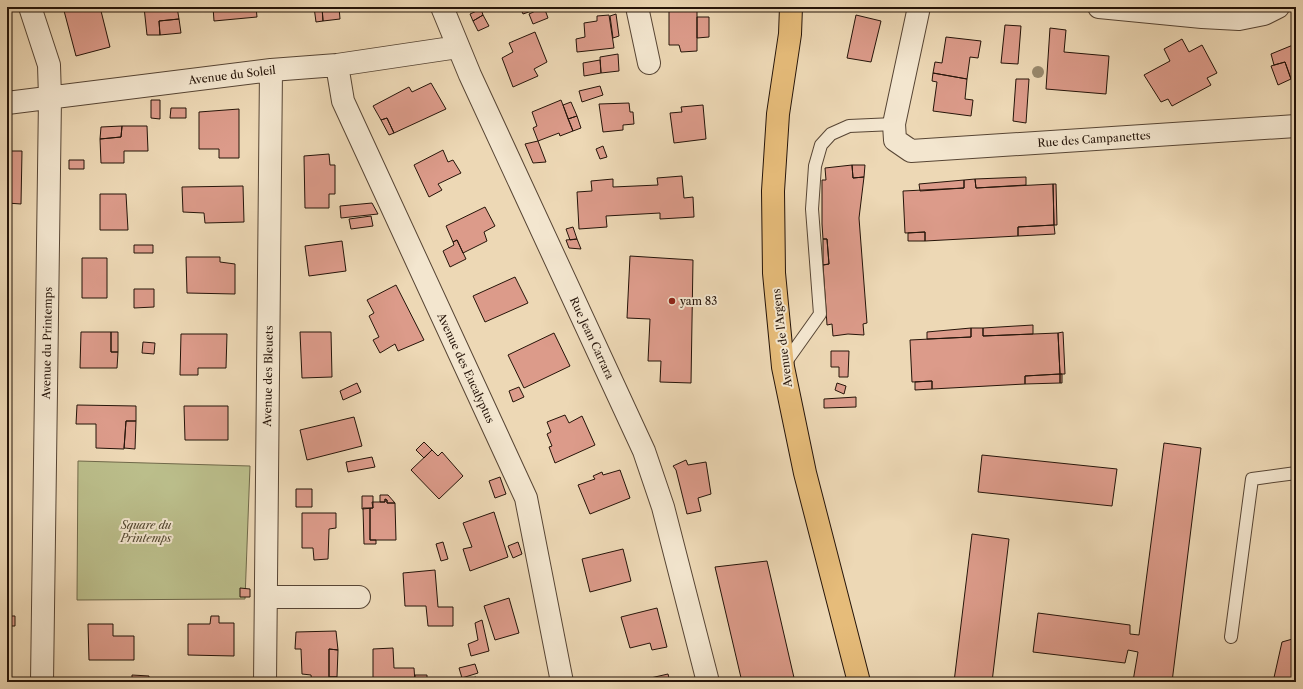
<svg xmlns="http://www.w3.org/2000/svg" width="1303" height="689" font-family="'Libre Caslon Text',serif">
  <style>
    .green { fill: #bbbe8b; stroke: #70694a }
    .building { fill: #dc9b8a; stroke: #251409 }
    .lines { fill: none; stroke-linecap: round; stroke-linejoin: round }
    .lane-casing { stroke: #574534; stroke-width: 14 }
    .street-casing { stroke: #574534; stroke-width: 24 }
    .primary-casing { stroke: #251409; stroke-width: 24 }
    .lane { stroke: #f3e6cf; stroke-width: 12 }
    .street { stroke: #f3e6cf; stroke-width: 22 }
    .primary { stroke: #e6bc7a; stroke-width: 22 }
    .tree { fill: #98886c }
    .poi-dot { fill: #8f2418; stroke: #f3e6cf; stroke-width: 1.5 }
    .labels { text-anchor: middle; dominant-baseline: central; stroke-width: 4; stroke-linejoin: round; paint-order: stroke }
    .street-label { font-size: 11px; fill: #251409; stroke: #f3e6cf }
    .poi-label { font-size: 11px; fill: #251409; stroke: #f3e6cf; text-anchor: start }
    .park-label { font-size: 11px; font-style: italic; fill: #524730; stroke: #f3e6cf }
  </style>
  <rect width="100%" height="100%" fill="#edd8b5"/>
  <filter id="stains"><feTurbulence type="fractalNoise" baseFrequency=".005" numOctaves="4"/><feColorMatrix values="0 0 0 0 .2 0 0 0 0 .09 0 0 0 0 .02 0 0 0 .5 -.17"/></filter>
  <radialGradient id="worn" r=".72"><stop offset=".6" stop-color="#630" stop-opacity="0"/><stop offset="1" stop-color="#630" stop-opacity=".3"/></radialGradient>
  <path class="green" d="M78,461L250,466L245,599L77,600Z"/>
  <path class="building" d="M63,7H100L110,47L76,56Z
    M144,7H177L179,19L159,21L160,35H147Z
    M213,7H256L257,17L214,21Z
    M314,7H322L323,21L316,22Z
    M322,7H339L340,19L323,21Z
    M520,7H543L523,14Z
    M544,7L548,18L533,24L529,14Z
    M669,7H703L697,9V51L681,52L679,45H669Z
    M481,9L483,15L473,21L470,14Z
    M616,14L619,36L613,38L610,16Z
    M483,15L489,26L478,31L473,21Z
    M609,15L614,48L577,52L576,39L585,37L584,23L597,21V16Z
    M856,15L881,21L871,62L847,58Z
    M697,17H709V37L697,38Z
    M179,19L181,33L160,35L159,21Z
    M1005,25L1021,26L1018,64L1001,63Z
    M1050,28L1066,30L1064,52L1109,56L1106,94L1046,89Z
    M535,32L547,62L534,69L538,76L513,87L502,58L513,52L509,43Z
    M946,37L981,41L978,58L970,57L967,79L933,73L935,62L942,63Z
    M1182,39L1189,52L1202,45L1217,73L1207,78L1211,85L1172,106L1168,99L1161,102L1144,75L1170,61L1164,49Z
    M1296,41V77L1291,79L1285,62L1274,65L1271,54L1293,45L1292,42Z
    M618,54L619,71L601,73L600,57Z
    M600,60L601,73L584,76L583,63Z
    M1285,62L1291,79L1278,85L1271,66Z
    M933,73L967,79L965,99L973,100L971,116L933,111L937,82L932,81Z
    M1016,79H1029L1026,123L1013,121Z
    M431,83L446,109L394,133L387,118L381,120L373,106L409,87L412,92Z
    M600,86L603,95L582,102L579,91Z
    M151,100H160V119L151,118Z
    M561,100L573,131L560,136L559,133L538,141L533,128L537,126L532,112Z
    M571,102L577,116L568,119L563,105Z
    M629,103L630,112H633L634,124L623,125V130L603,132L599,104Z
    M703,105L706,139L674,143L670,113L682,112L681,107Z
    M171,108H186V118H170Z
    M239,109V158H219V149H199V112Z
    M577,116L581,128L573,131L568,119Z
    M387,118L394,133L389,135L381,120Z
    M122,126L121,137L100,139L101,127Z
    M122,126H147L148,151H124V163H101L100,139L121,137Z
    M538,141L546,162L533,163L525,144Z
    M603,146L607,157L600,159L596,149Z
    M443,150L448,162L453,160L461,173L438,184L442,190L429,197L414,165Z
    M7,151H22L21,204L7,203Z
    M329,154L330,165H335V194H329V208H305L304,156Z
    M69,160H84V169H69Z
    M852,165H865L864,177L853,178Z
    M852,165L853,178L864,177L859,218L867,323L863,324L864,335L848,334L833,336L832,324L827,325L823,265L829,264L827,239H823L822,224V180H826L825,168Z
    M682,176L684,198L693,197L694,217L660,219V213L606,216L607,227L579,229L577,192L592,191L591,181L613,179V187L658,185L657,178Z
    M1026,177V185L976,188L975,179Z
    M975,179L976,188L1053,184L1054,225L1018,227V236L925,241V232L905,233L903,191L964,188V180Z
    M964,180V188L920,191L919,184Z
    M1053,184H1056L1057,225H1054Z
    M243,186L244,222L205,223L204,213L183,212L182,187Z
    M100,194H126L128,230H100Z
    M372,203L378,214L341,218L340,206Z
    M485,207L495,226L484,232L487,241L463,253L457,240L453,242L446,226Z
    M371,216L373,226L351,229L349,219Z
    M1054,225L1055,234L1018,236V227Z
    M573,227L577,239L570,240L566,229Z
    M925,232V241H908V233Z
    M577,239L581,249L569,248L566,240Z
    M823,239H827L829,264L823,265Z
    M457,240L466,259L450,267L443,251L454,245L453,242Z
    M342,241L346,271L309,276L305,246Z
    M134,245H153V253H134Z
    M630,256L693,260L691,383L660,382L661,361H648L650,319L627,318Z
    M186,257H220V262L235,264V294L187,293Z
    M82,258H107V298H82Z
    M7,260H9L10,279H7Z
    M515,277L528,303L485,322L473,296Z
    M396,285L424,340L398,351L395,344L380,353L373,340L379,337L369,316L374,313L367,300Z
    M134,289H154V307L134,308Z
    M1033,325V334L983,336V328Z
    M971,328V337L927,339V332Z
    M971,328H983V336L1058,333L1060,374L1025,376V384L932,389V381L912,382L910,340L971,337Z
    M81,332H111V352H118L117,368H80Z
    M111,332H118V352H111Z
    M300,332H331L332,377L302,378Z
    M1063,332L1065,374H1060L1058,333Z
    M554,333L570,366L524,388L508,355Z
    M181,334H227L226,368H198V375H180Z
    M143,342L155,343L154,354L142,353Z
    M831,351H849L848,377H839V367H831Z
    M1060,374H1062V383H1060Z
    M1060,374V383L1025,384V376Z
    M932,381V389L915,390V382Z
    M357,383L361,392L343,400L340,391Z
    M837,383L846,386L844,394L835,390Z
    M519,387L524,397L513,402L509,391Z
    M856,397V407L824,408V399Z
    M7,405L10,406L9,424H7Z
    M77,405L136,406V421H126L124,449L96,448V424H76Z
    M184,406H228V440H185Z
    M565,415L569,423L582,416L595,445L555,463L549,447L552,446L547,434L551,432L547,422Z
    M354,417L362,446L307,460L300,430Z
    M126,421H136L135,449L124,448Z
    M424,442L432,450L424,458L416,450Z
    M1164,443L1201,448L1172,682L1133,681L1138,652L1128,650L1125,663L1033,652L1038,613L1130,625V634L1139,635Z
    M432,450L438,456L442,452L463,476L439,499L411,470Z
    M982,455L1117,469L1112,506L978,492Z
    M372,457L375,467L348,472L346,462Z
    M686,460L688,465L706,462L711,494L698,498L701,511L687,514L676,470L673,466Z
    M620,470L630,498L590,514L578,485L595,479L593,476L602,472L603,475Z
    M500,477L506,494L495,498L489,481Z
    M296,489H312V507H296Z
    M380,495H388L395,503H387V500L385,499V502H380Z
    M362,496H373V508L362,509Z
    M385,499L387,500V503H395L396,540H370V508H373L372,502H385Z
    M363,508H370V540H376V544H364Z
    M494,512L508,557L470,571L463,549L472,547L463,523Z
    M302,513H336V528L329,529L328,559L314,560L313,548H302Z
    M7,534H10L9,572H7Z
    M972,534L1009,539L992,682H954Z
    M443,542L448,559L441,561L436,544Z
    M518,542L522,554L513,558L508,546Z
    M623,549L631,581L590,592L582,559Z
    M767,561L795,682H742L715,567Z
    M435,570L438,607H453V626H428L426,606H405L403,573Z
    M240,588L250,589V597H240Z
    M509,598L519,633L495,640L484,606Z
    M657,608L667,647L652,650L650,643L630,648L621,617Z
    M7,616H15V626H9V644H7Z
    M211,616H219V623H234V656L188,655V624H210Z
    M482,620L489,651L471,656L468,644L478,640L475,623Z
    M88,624H113V636H134V660H89Z
    M336,631L338,650L329,649V677H337V682H312L311,675L302,674L301,649H295L296,632Z
    M1296,638V682H1273L1282,642Z
    M393,648L394,668H414L415,682H373V649Z
    M329,649L338,650L337,677H329Z
    M475,664L478,673L462,678L459,668Z
    M668,674L670,682H633Z
    M132,675L149,676V682H132Z
    M415,675H427V682H415Z
    M476,677L477,682H462V680Z
    M508,678L509,682H495Z
    M529,678L530,682H514Z"/>
  <g class="lines">
    <g class="lane-casing">
      <path id="lane" d="M783,366L820,314L812,209L815,166L821,145L831,134L849,126L894,124
        M1231,637L1252,479L1296,473"/>
    </g>
    <g class="street-casing">
      <path id="street" d="M30,7L49,65L50,98L42,682
        M442,7L470,75L644,451L663,507L708,682
        M637,7L649,63
        M919,7L894,124L895,140L911,151L1296,126
        M1099,7L1202,17L1239,19L1264,14L1278,7
        M337,65L343,101L526,498L562,682
        M7,103L271,70L337,65L458,47
        M266,597H359
        M265,682L271,70"/>
    </g>
    <g class="primary-casing">
      <path id="primary" d="M791,7L790,34L778,114L773,191L774,273L783,367L805,473L859,682"/>
    </g>
    <use href="#lane" class="lane"/>
    <use href="#street" class="street"/>
    <use href="#primary" class="primary"/>
  </g>
  <circle class="tree" cx="1038" cy="72" r="6"/>
  <circle class="poi-dot" cx="672" cy="301" r="4"/>
  <g class="labels">
    <g class="street-label">
      <text transform="translate(232 75) rotate(-7)">Avenue du Soleil</text>
      <text transform="translate(1094 139) rotate(-4)">Rue des Campanettes</text>
      <text transform="translate(592 338) rotate(65)">Rue Jean Carrara</text>
      <text transform="translate(782 338) rotate(-97)">Avenue de l'Argens</text>
      <text transform="translate(47 343) rotate(-89)">Avenue du Printemps</text>
      <text transform="translate(466 368) rotate(65)">Avenue des Eucalyptus</text>
      <text transform="translate(268 376) rotate(-89)">Avenue des Bleuets</text>
    </g>
    <g class="poi-label">
      <text x="680" y="301">yam 83</text>
    </g>
    <g class="park-label">
      <text x="146" y="525">Square du<tspan x="146" dy="13">Printemps</tspan></text>
    </g>
  </g>
  <rect width="1303" height="689" fill="none" stroke="#edd8b5" stroke-width="24"/>
  <rect x="8" y="8" width="1287" height="673" fill="none" stroke="#251409" stroke-width="2"/>
  <rect x="12" y="12" width="1279" height="665" fill="none" stroke="#251409"/>
  <rect width="100%" height="100%" filter="url(#stains)"/>
  <rect width="100%" height="100%" fill="url(#worn)"/>
</svg>
